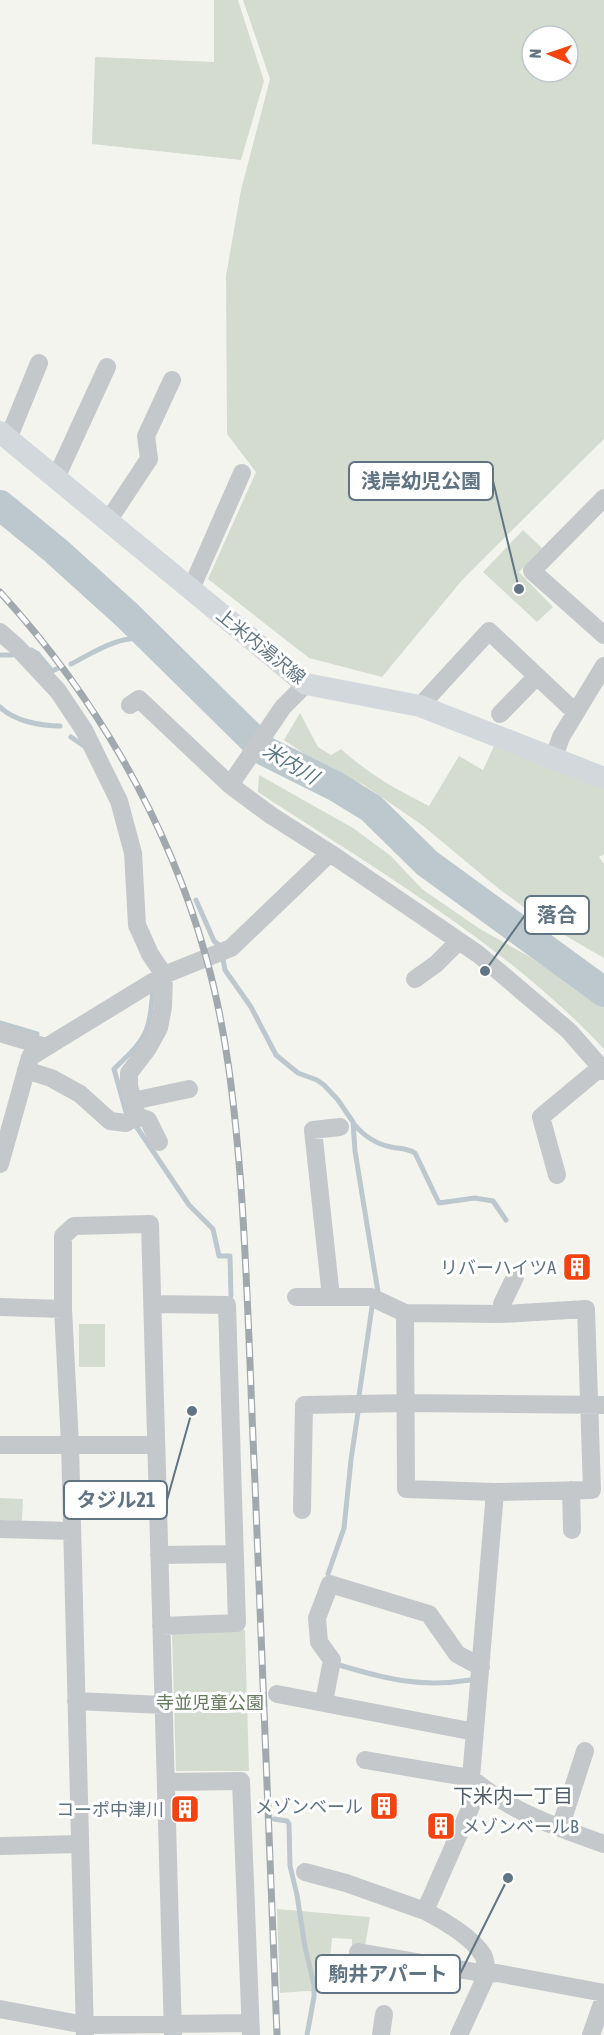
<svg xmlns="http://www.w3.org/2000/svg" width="604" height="2035" font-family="'Asap Condensed','Noto Sans JP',sans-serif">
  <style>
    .green { fill: #d4dcd0; fill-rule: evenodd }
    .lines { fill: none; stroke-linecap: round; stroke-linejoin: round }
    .stream { stroke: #bcc8cd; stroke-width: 5 }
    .river { stroke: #bcc8cd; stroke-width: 30 }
    .minor { stroke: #c5c8cb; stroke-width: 18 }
    .major { stroke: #d2d8dc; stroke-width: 22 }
    .rail-casing { stroke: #a2a9ae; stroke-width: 7 }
    .rail { stroke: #fff; stroke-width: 4.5; stroke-dasharray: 14; stroke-linecap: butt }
    .labels { text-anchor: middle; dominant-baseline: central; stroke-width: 6; stroke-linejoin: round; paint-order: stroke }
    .street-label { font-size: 18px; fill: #607483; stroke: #fff }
    .poi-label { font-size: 18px; fill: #607483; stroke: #fff; text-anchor: end }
    .park-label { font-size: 18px; fill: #657a5f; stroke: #fff }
    .water-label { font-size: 20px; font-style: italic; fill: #5b7781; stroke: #fff }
    .neighbourhood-label { font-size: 20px; fill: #4f5c67; stroke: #fff }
    .leader { fill: none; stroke: #607483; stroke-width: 2 }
    .callout-dot { fill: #607483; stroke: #fff; stroke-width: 2 }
    .callout { fill: #fff; stroke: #607483; stroke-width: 2 }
    .callout-label { font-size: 20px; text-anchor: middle; font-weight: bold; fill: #607483 }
  </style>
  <rect width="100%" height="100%" fill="#f4f4ef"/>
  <path class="green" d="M214,0H238L264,81L241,160L92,144L95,57L214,62Z
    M243,0H604V439L463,579L382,677L309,658L208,579L256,472L227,434L226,276L241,190L270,79ZM532,36H568V72H532Z
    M523,530L542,548L519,572L553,607L537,622L483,572Z
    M300,713L318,747L331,755L341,749C367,773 397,790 429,806L459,756L483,770L494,746L604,789V854L599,857L604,864V958L552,928L499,889L422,825L364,785L322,766L284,740Z
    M259,775L353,828L391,856L422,889L480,929L530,957L600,1004L604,1007V1049C508,946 375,869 258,792Z
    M79,1324H105V1367H79Z
    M0,1498L23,1499L22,1521L0,1520Z
    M245,1630L249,1771H176L172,1633Z
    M277,1909L370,1917L365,1947L352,1945V1939L332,1938L330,1960L347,1962L343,1993L307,1991L280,1993Z"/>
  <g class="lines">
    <path class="stream" d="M31,650L38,654L52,671L61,667
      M0,655H12
      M71,664C98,650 118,635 150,639
      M0,707C14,721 41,726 60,726
      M71,737L84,746
      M196,900L214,941L219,945
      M223,959L225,970L251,1007L276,1055L298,1073L317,1080L324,1085L338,1100L353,1122L355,1151L378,1292
      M0,1023L37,1034
      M126,1112L114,1069C146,1038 149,1036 153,990
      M134,1123L189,1205L213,1229L219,1256H230L231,1296
      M354,1124C363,1135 376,1144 391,1147C400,1149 407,1148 415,1153L439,1203L475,1198L493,1201L506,1220
      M359,1396L372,1307
      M328,1574L344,1528L351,1460L358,1412
      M339,1665C386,1679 421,1688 470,1680
      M274,1819L287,1821L289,1824L290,1866L297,1895L305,1947L314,1985V1997L307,2035"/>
    <path class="river" d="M0,505L55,550L128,616L265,751L335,786L371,808L427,863L604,992"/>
    <path class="minor" d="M8,439L39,363
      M56,478L107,367
      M604,498L532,571L604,635
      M108,521L149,459L146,436L172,380
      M191,589L242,473
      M0,632L16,646L58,691L84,730L119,801L133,853L137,925L150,954L164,975L163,1007L159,1028L148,1048L129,1073V1086L133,1101
      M306,684L283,707L230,785L272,816L330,853L478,954L569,1031L604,1071
      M130,705L139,699L230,785
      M420,706L489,631L575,712
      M500,714L537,676
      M553,760L561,737L604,666
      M415,979L436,964L459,941
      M0,1033L46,1047
      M26,1070L51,1078L80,1094L110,1121L126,1123L137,1116L148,1120L159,1142
      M136,1112L133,1101L189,1089
      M0,1164L30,1057L164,975L231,948L330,853
      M557,1175L541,1117L601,1067
      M296,1297H371L405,1313L502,1314L586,1309L592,1490L495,1492L406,1489L405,1313
      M331,1297L313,1130L340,1127
      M152,1304L227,1305L237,1623L161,1626
      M0,1307L63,1309
      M502,1314V1304L515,1277
      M0,1445H156
      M571,1490L572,1530
      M302,1510L304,1405L406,1403L604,1405
      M0,1529L71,1531
      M159,1555L235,1554
      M277,1694L475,1732
      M76,1701L162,1705
      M324,1702L332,1660L319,1642L317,1618L330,1584L429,1614L457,1654L481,1667
      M365,1760L471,1778C509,1811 558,1828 604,1844
      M471,1778L495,1492
      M166,1782L241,1781L251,2035
      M560,1828L585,1751
      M0,1846L80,1844
      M305,1872L346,1883L425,1911
      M358,1952L487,1974L497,1973L604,1993
      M0,2009L85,2025L250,2023
      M85,2035L70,1444L63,1309V1236L74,1226L150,1224L173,2035
      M381,2035L384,2014
      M459,2035L487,1974C486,1968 486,1960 483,1955C473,1938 443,1920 425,1911L480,1786
      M591,2035L604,1998"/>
    <path class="major" d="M0,432L306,684L420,706L604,778"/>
    <g class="rail-casing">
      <path id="rail" d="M0,592C95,696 168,821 206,957C226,1028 234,1101 240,1174C248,1277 250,1380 255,1483C262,1667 270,1851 277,2035"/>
    </g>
    <use href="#rail" class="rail"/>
  </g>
  <defs>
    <g id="building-square" transform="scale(1.5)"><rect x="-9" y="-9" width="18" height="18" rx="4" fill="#f34410" stroke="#fff"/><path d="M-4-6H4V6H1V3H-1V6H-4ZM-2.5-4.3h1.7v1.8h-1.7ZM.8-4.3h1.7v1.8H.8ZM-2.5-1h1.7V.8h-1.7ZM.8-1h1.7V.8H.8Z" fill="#fff"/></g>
  </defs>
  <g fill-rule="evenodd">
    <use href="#building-square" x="577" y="1267"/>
    <use href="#building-square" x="384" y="1806"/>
    <use href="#building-square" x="185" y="1809"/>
    <use href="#building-square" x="441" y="1826"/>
  </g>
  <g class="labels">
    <g class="street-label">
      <text transform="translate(261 646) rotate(39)">上米内湯沢線</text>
    </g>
    <g class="poi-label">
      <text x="556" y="1267">リバーハイツA</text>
      <text x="363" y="1806">メゾンベール</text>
      <text x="164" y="1809">コーポ中津川</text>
      <text x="462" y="1826" text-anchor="start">メゾンベールB</text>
    </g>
    <g class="park-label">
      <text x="210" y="1702">寺並児童公園</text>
    </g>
    <g class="water-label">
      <text transform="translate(291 763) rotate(31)">米内川</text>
    </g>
    <g class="neighbourhood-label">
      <text x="513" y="1795">下米内一丁目</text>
    </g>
  </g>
  <path class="leader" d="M519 589L493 481M485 971L525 915M192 1411L167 1500M508 1878L460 1974"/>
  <g class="callout-dot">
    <circle cx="519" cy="589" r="6"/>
    <circle cx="485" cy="971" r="6"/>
    <circle cx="192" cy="1411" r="6"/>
    <circle cx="508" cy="1878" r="6"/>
  </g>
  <g class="callout">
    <rect x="349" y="462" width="144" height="38" rx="6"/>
    <rect x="525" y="896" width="64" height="38" rx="6"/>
    <rect x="64" y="1481" width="103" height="38" rx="6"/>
    <rect x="316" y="1955" width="144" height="38" rx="6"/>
  </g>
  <g class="callout-label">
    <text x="421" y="488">浅岸幼児公園</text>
    <text x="557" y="922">落合</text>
    <text x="116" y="1507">タジル21</text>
    <text x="388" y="1981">駒井アパート</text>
  </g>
  <g transform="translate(550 54) rotate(272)"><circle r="28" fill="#ffffff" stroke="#bfc7cd" stroke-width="1.5"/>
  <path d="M0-4.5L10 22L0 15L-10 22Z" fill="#f34410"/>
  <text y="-9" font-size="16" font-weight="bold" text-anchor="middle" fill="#607483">N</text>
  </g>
</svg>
